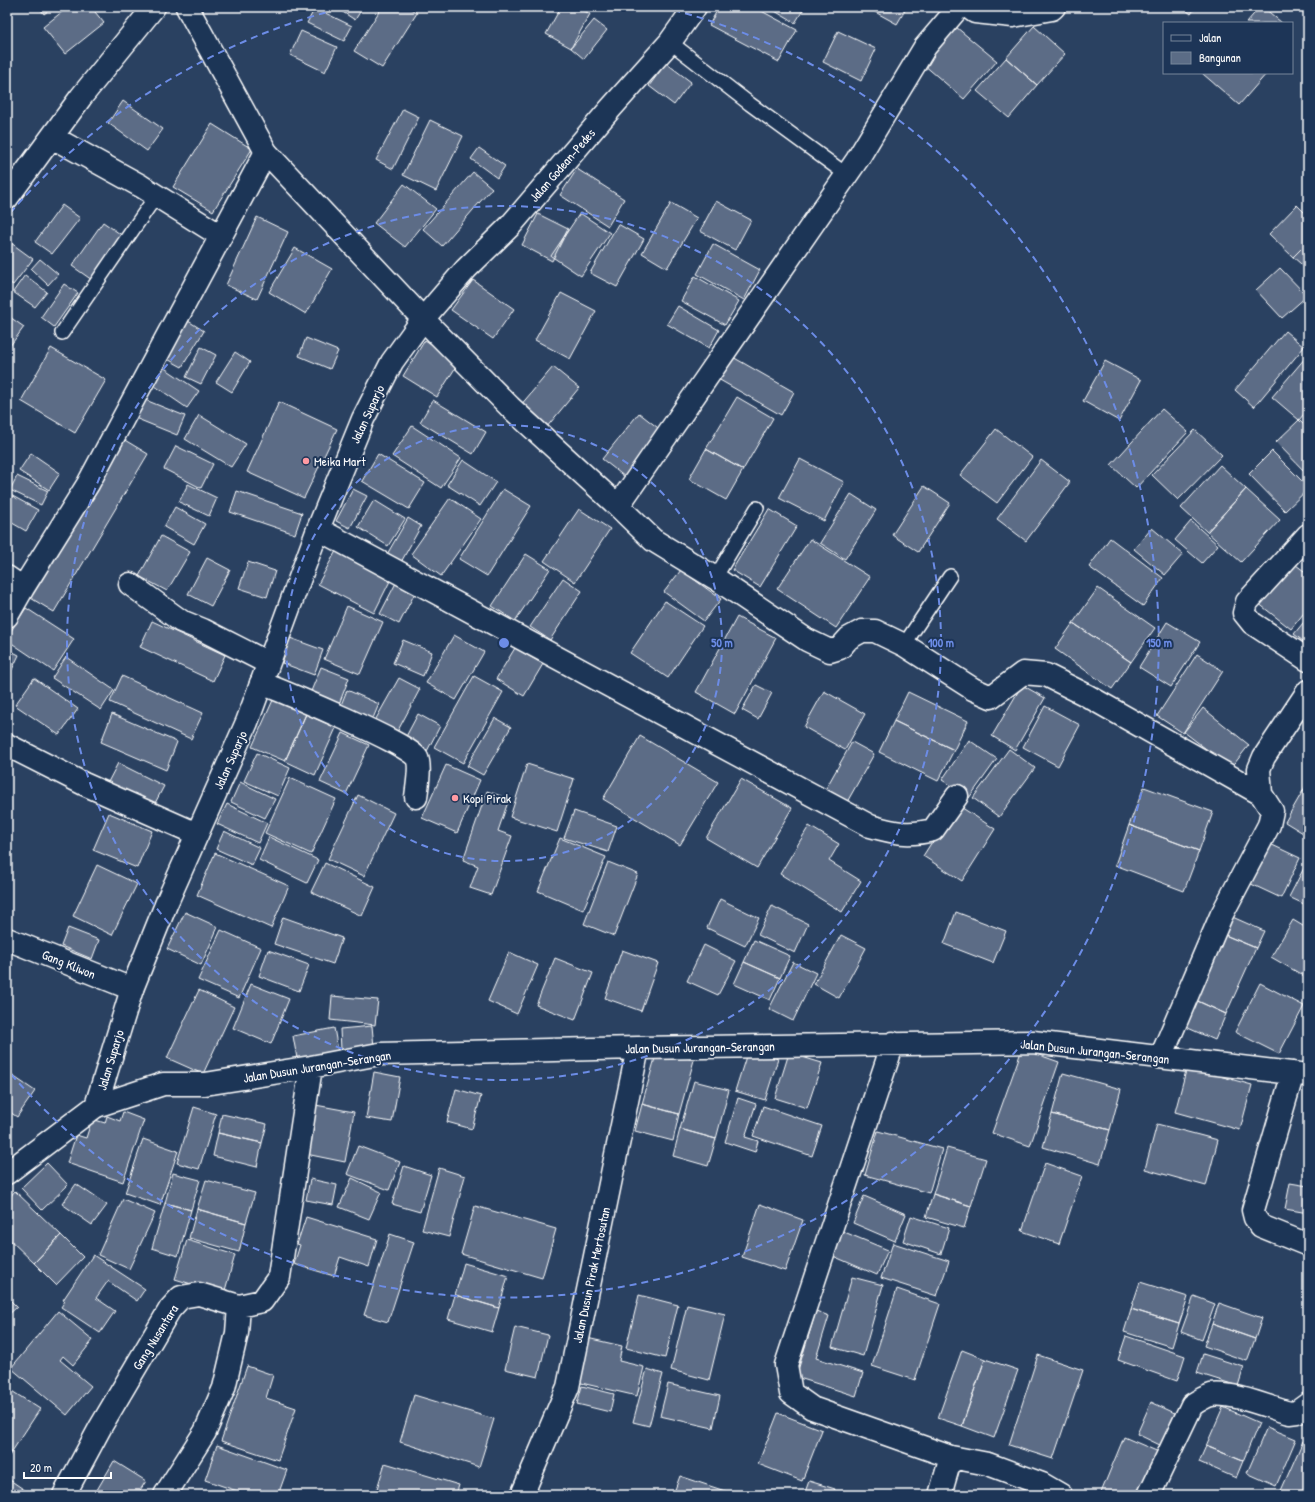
<svg xmlns="http://www.w3.org/2000/svg" width="1315" height="1502" font-family="'Patrick Hand',sans-serif">
  <style>
    .building { fill: #5b6c86; stroke: #fff }
    .lines { fill: none; stroke-linecap: round; stroke-linejoin: round }
    .lane-casing { stroke: #fff; stroke-width: 16 }
    .street-casing { stroke: #fff; stroke-width: 25 }
    .secondary-casing { stroke: #fff; stroke-width: 25 }
    .lane { stroke: #1d3557; stroke-width: 13 }
    .street { stroke: #1d3557; stroke-width: 22 }
    .secondary { stroke: #1d3557; stroke-width: 22 }
    .ring { fill: none; stroke: #6c8ce6; stroke-width: 2; stroke-dasharray: 7 5 }
    .poi-dot { fill: #ff9aa2; stroke: #1d3557; stroke-width: 1.5 }
    .labels { text-anchor: middle; dominant-baseline: central; stroke-width: 4; stroke-linejoin: round; paint-order: stroke }
    .street-label { font-size: 13px; fill: #fff; stroke: #1d3557 }
    .poi-label { font-size: 13px; fill: #fff; stroke: #1d3557; text-anchor: start }
    .centre { fill: #6c8ce6; stroke: #1d3557; stroke-width: 2 }
    .ring-label { font-size: 12px; text-anchor: middle; font-weight: bold; fill: #6c8ce6; stroke: #1d3557; stroke-width: 4; stroke-linejoin: round; paint-order: stroke }
  </style>
  <rect width="100%" height="100%" fill="#2a4161"/>
  <filter id="ink" filterUnits="userSpaceOnUse"><feTurbulence type="fractalNoise" baseFrequency=".025" numOctaves="2"/><feDisplacementMap in="SourceGraphic" scale="8" xChannelSelector="R" yChannelSelector="G"/><feConvolveMatrix kernelMatrix="1 2 1 2 8 2 1 2 1" color-interpolation-filters="sRGB"/></filter>
  <g filter="url(#ink)">
    <path class="building" d="M39,7H53L44,14Z
      M68,7H91L104,23L65,54L43,27Z
      M335,7H363L355,20Z
      M382,7H408L417,13L382,68L354,51Z
      M561,7H577L590,14L571,48L546,34Z
      M719,7H754L797,30L779,62L709,25Z
      M768,7H805L795,23Z
      M866,7H907L897,24Z
      M1182,7H1196L1191,14Z
      M1260,7H1263L1282,23H1246Z
      M315,8L352,26L344,41L307,23Z
      M594,20L607,30L584,59L571,48Z
      M1034,26L1065,54L1037,85L1006,58Z
      M956,27L997,61L964,99L924,65Z
      M301,31L337,47L325,72L290,55Z
      M838,31L876,49L861,81L823,62Z
      M1006,58L1037,85L1009,118L977,91Z
      M666,63L691,82L674,105L649,86Z
      M1203,73H1267L1239,105L1203,74Z
      M123,101L163,129L147,151L108,123Z
      M403,109L419,117L393,169L376,160Z
      M430,120L463,136L436,191L403,175Z
      M212,124L252,149L213,211L173,187Z
      M479,148L505,166L497,178L471,159Z
      M577,169L624,199L608,226L560,195Z
      M473,172L492,188L442,246L423,229Z
      M404,184L436,209L405,247L374,223Z
      M716,201L751,220L735,250L700,231Z
      M671,203L697,218L667,268L642,253Z
      M62,205L80,218L52,254L35,242Z
      M1297,205L1308,216V242L1293,257L1269,234Z
      M580,213L610,233L581,276L551,256Z
      M538,214L568,229L552,261L522,245Z
      M257,217L288,232L257,299L226,285Z
      M103,222L123,236L92,280L72,266Z
      M618,224L644,239L617,287L590,273Z
      M7,240L33,259L13,285L7,281Z
      M1308,242V270L1293,257Z
      M713,244L760,270L744,300L697,274Z
      M295,248L332,269L306,314L269,292Z
      M40,259L58,274L48,285L31,269Z
      M1280,268L1307,296L1282,318L1256,290Z
      M25,275L47,292L35,307L13,292Z
      M695,276L739,301L725,325L681,301Z
      M473,280L514,309L493,339L451,310Z
      M64,284L78,293L54,327L41,317Z
      M561,293L596,311L570,359L535,340Z
      M678,306L719,330L709,348L667,324Z
      M7,315L24,327L7,350Z
      M185,319L204,331L182,367L162,356Z
      M1285,331L1304,347L1254,407L1235,390Z
      M306,338L338,351L330,369L299,356Z
      M425,340L459,362L437,397L403,376Z
      M201,347L216,355L201,384L186,377Z
      M51,348L106,380L75,433L21,401Z
      M235,352L250,362L232,392L216,382Z
      M731,356L794,392L781,415L718,379Z
      M1306,357L1308,359V409L1299,420L1272,397Z
      M1105,361L1141,380L1119,421L1083,401Z
      M163,367L199,391L187,408L152,384Z
      M553,367L579,388L546,428L520,406Z
      M138,397L185,416L177,435L130,416Z
      M737,397L773,418L743,470L706,449Z
      M433,400L486,432L473,454L420,422Z
      M279,402L337,429L304,498L247,472Z
      M1162,409L1188,432L1136,488L1111,465Z
      M639,413L662,431L625,477L602,459Z
      M199,415L246,444L231,467L185,439Z
      M1299,420L1308,429V475L1276,442Z
      M412,426L461,458L441,488L392,456Z
      M996,429L1032,457L997,503L960,475Z
      M1195,430L1222,455L1178,500L1152,475Z
      M118,436L148,454L54,612L24,594Z
      M176,446L213,464L201,488L164,469Z
      M706,449L743,470L726,500L689,479Z
      M1272,451L1308,487V489L1285,511L1249,474Z
      M31,453L60,473L49,490L19,471Z
      M378,454L425,483L409,509L362,481Z
      M800,459L844,482L824,521L779,498Z
      M463,460L496,482L480,506L447,485Z
      M1041,460L1070,482L1026,541L997,519Z
      M1220,465L1246,489L1207,532L1181,508Z
      M17,476L48,491L41,505L10,490Z
      M188,484L217,498L209,516L179,502Z
      M924,486L950,503L918,552L892,535Z
      M353,489L367,496L350,528L336,521Z
      M503,489L531,506L487,576L459,559Z
      M1246,489L1280,520L1241,562L1207,532Z
      M237,491L302,513L295,534L230,512Z
      M7,493L38,510L26,531L7,520Z
      M851,494L876,510L845,559L820,543Z
      M450,498L481,519L441,576L411,554Z
      M374,500L405,519L388,546L358,527Z
      M175,507L205,524L194,544L164,527Z
      M579,509L610,529L575,582L544,561Z
      M769,509L797,526L760,587L732,570Z
      M408,518L421,526L400,564L386,556Z
      M1191,521L1218,545L1202,563L1175,540Z
      M1152,528L1183,554L1165,575L1134,549Z
      M161,536L190,552L167,591L139,576Z
      M1110,538L1163,578L1143,606L1089,567Z
      M810,539L870,577L836,628L777,589Z
      M336,551L391,579L374,613L318,584Z
      M526,554L550,569L515,621L492,606Z
      M207,558L230,570L211,606L188,594Z
      M248,562L275,571L267,597L239,588Z
      M1292,562L1308,574V608L1291,629L1258,603Z
      M681,570L721,599L704,621L664,592Z
      M563,578L582,591L550,640L530,627Z
      M398,579L417,589L399,624L380,614Z
      M1098,588L1155,628L1131,662L1073,623Z
      M665,601L703,626L668,678L630,653Z
      M347,606L383,622L360,674L324,659Z
      M26,608L74,639L53,671L7,640V637Z
      M737,617L776,638L735,714L696,692Z
      M1308,617V645L1294,634Z
      M152,621L225,655L213,681L140,647Z
      M1167,622L1200,642L1171,687L1139,667Z
      M1073,623L1131,662L1112,689L1055,649Z
      M454,635L484,652L456,700L426,683Z
      M290,638L323,650L314,675L282,663Z
      M403,640L432,652L423,676L393,663Z
      M515,648L543,664L524,696L496,679Z
      M7,649L19,655L7,680Z
      M1197,654L1223,671L1183,733L1157,716Z
      M66,657L114,690L101,710L52,678Z
      M321,667L349,678L336,712L307,701Z
      M122,676L203,713L191,739L110,702Z
      M474,676L503,692L463,763L434,747Z
      M34,678L78,709L59,735L15,705Z
      M399,678L420,689L395,736L373,724Z
      M756,685L772,693L758,719L742,710Z
      M1022,685L1045,698L1015,750L992,736Z
      M347,690L379,704L369,728L337,715Z
      M824,691L865,714L845,750L804,727Z
      M908,692L968,721L954,750L894,721Z
      M273,700L306,714L285,761L252,747Z
      M1045,706L1080,725L1058,766L1023,747Z
      M1203,708L1249,745L1231,768L1184,732Z
      M112,714L177,742L166,770L101,742Z
      M306,714L336,728L315,775L285,761Z
      M418,714L440,726L424,757L402,744Z
      M495,718L511,727L483,775L467,766Z
      M894,721L954,750L938,781L879,752Z
      M343,733L369,745L346,794L320,782Z
      M640,736L718,782L680,845L603,799Z
      M969,740L997,759L969,798L942,780Z
      M852,742L874,754L847,802L825,790Z
      M1009,749L1035,768L999,817L973,798Z
      M257,753L290,768L278,796L244,781Z
      M118,763L164,786L153,807L107,784Z
      M527,764L574,779L557,832L510,817Z
      M446,765L480,780L457,833L422,818Z
      M290,778L336,799L311,854L265,833Z
      M741,779L792,808L757,868L706,838Z
      M240,782L275,799L265,818L231,802Z
      M1308,782V836L1285,822Z
      M1144,787L1213,812L1199,851L1129,825Z
      M487,791L509,799L498,831L512,836L491,895L470,888L478,866L463,860Z
      M358,795L394,813L364,876L328,859Z
      M227,804L267,823L258,843L217,824Z
      M956,804L995,829L962,881L923,856Z
      M574,811L617,826L608,852L564,838Z
      M109,813L152,831L137,868L93,850Z
      M1129,825L1199,851L1184,891L1115,865Z
      M809,826L839,844L829,861L861,881L842,912L780,874Z
      M224,831L260,848L252,865L216,849Z
      M269,837L318,860L307,883L259,860Z
      M560,838L606,857L583,910L538,891Z
      M1268,843L1300,858L1281,898L1249,883Z
      M215,853L289,886L271,928L197,895Z
      M608,862L638,874L614,936L584,924Z
      M1307,862H1308V901L1306,905L1289,897Z
      M325,863L375,887L362,916L311,892Z
      M97,865L137,884L112,935L73,916Z
      M720,899L759,918L745,946L707,928Z
      M772,906L808,924L795,953L758,935Z
      M185,912L218,927L201,965L167,949Z
      M956,912L1006,931L993,963L944,944Z
      M1228,915L1264,931L1256,948L1220,933Z
      M283,917L342,938L333,964L274,944Z
      M1293,920L1308,929V969L1304,976L1271,957Z
      M68,928L99,940L92,959L61,946Z
      M221,930L261,948L239,998L198,980Z
      M1220,933L1256,948L1226,1014L1191,998Z
      M841,935L866,948L839,998L814,984Z
      M754,940L790,956L780,978L744,962Z
      M704,945L736,961L718,995L687,981Z
      M268,950L309,965L299,991L259,976Z
      M622,950L658,963L641,1011L605,998Z
      M509,952L538,965L517,1014L488,1001Z
      M555,958L593,973L575,1020L536,1005Z
      M744,962L780,978L770,1000L734,984Z
      M793,962L816,973L793,1021L769,1009Z
      M1260,983L1304,1006L1279,1054L1235,1032Z
      M251,984L289,999L271,1044L233,1028Z
      M199,990L234,1007L203,1074L167,1058Z
      M332,996L378,1000L375,1025L330,1020Z
      M1191,998L1226,1014L1215,1040L1179,1024Z
      M372,1026L374,1047L341,1050L340,1029Z
      M334,1028L339,1056L298,1064L293,1036Z
      M1022,1049L1059,1062L1030,1146L992,1133Z
      M748,1050L778,1059L765,1100L735,1091Z
      M657,1051L694,1060L679,1114L642,1104Z
      M789,1053L822,1063L807,1108L775,1098Z
      M1187,1067L1252,1085L1240,1130L1175,1112Z
      M7,1072L35,1091L17,1117L7,1110Z
      M374,1072L400,1077L392,1122L366,1118Z
      M1063,1073L1121,1089L1110,1130L1052,1114Z
      M694,1081L729,1090L716,1139L680,1129Z
      M456,1089L481,1096L472,1129L447,1122Z
      M738,1098L756,1104L745,1137L758,1141L755,1152L725,1142Z
      M310,1104L354,1112L345,1162L301,1153Z
      M642,1104L679,1114L673,1141L635,1131Z
      M763,1106L822,1126L812,1156L753,1136Z
      M194,1107L216,1114L199,1169L177,1163Z
      M123,1112L144,1120L123,1182L67,1163L76,1135L86,1138L92,1119L105,1123L107,1116L120,1121Z
      M222,1114L267,1124L262,1143L218,1133Z
      M1052,1114L1110,1130L1100,1164L1043,1147Z
      M1157,1124L1218,1140L1206,1186L1145,1169Z
      M680,1129L716,1139L708,1166L673,1156Z
      M878,1131L942,1149L929,1193L865,1175Z
      M218,1133L262,1143L257,1167L213,1156Z
      M143,1139L178,1151L160,1205L125,1193Z
      M358,1146L400,1162L389,1190L347,1174Z
      M947,1148L986,1159L971,1206L933,1194Z
      M47,1163L68,1185L42,1210L21,1188Z
      M1045,1163L1082,1176L1059,1244L1022,1231Z
      M404,1166L431,1175L420,1212L392,1204Z
      M439,1168L465,1176L449,1237L422,1230Z
      M173,1173L200,1180L191,1210L165,1203Z
      M352,1178L381,1192L369,1219L339,1207Z
      M310,1179L337,1185L333,1205L306,1200Z
      M206,1180L255,1193L246,1223L197,1209Z
      M1290,1183L1308,1186V1213L1285,1209Z
      M76,1184L107,1205L92,1225L62,1204Z
      M15,1191L61,1235L34,1263L7,1237V1200Z
      M933,1194L971,1206L964,1228L926,1217Z
      M864,1196L906,1214L895,1241L853,1223Z
      M123,1199L155,1213L129,1269L98,1255Z
      M165,1203L191,1210L178,1256L152,1248Z
      M760,1204L803,1220L785,1271L742,1257Z
      M475,1206L556,1229L542,1278L461,1254Z
      M197,1209L246,1223L239,1252L189,1238Z
      M911,1216L949,1228L941,1254L903,1241Z
      M306,1217L377,1239L369,1267L340,1257L334,1276L294,1264L300,1245L297,1244Z
      M837,1229L888,1250L877,1275L826,1253Z
      M390,1234L414,1242L388,1322L364,1315Z
      M61,1235L83,1257L56,1285L34,1263Z
      M187,1240L235,1255L224,1294L175,1279Z
      M893,1243L949,1261L937,1296L881,1278Z
      M93,1255L145,1289L137,1301L108,1281L96,1298L115,1311L100,1333L61,1307L65,1301L63,1300Z
      M464,1263L508,1276L499,1308L455,1295Z
      M852,1277L883,1285L863,1356L832,1347Z
      M1140,1282L1188,1297L1179,1324L1131,1309Z
      M897,1289L940,1304L915,1380L872,1366Z
      M455,1295L499,1308L492,1332L448,1319Z
      M639,1295L678,1305L665,1358L626,1348Z
      M1194,1296L1215,1304L1202,1340L1181,1332Z
      M7,1297L17,1307L7,1316Z
      M1219,1303L1262,1318L1255,1339L1212,1324Z
      M687,1305L725,1314L709,1380L671,1370Z
      M1131,1309L1179,1324L1172,1347L1124,1332Z
      M58,1311L93,1340L73,1365L63,1356L60,1360L91,1386L67,1415L11,1368Z
      M816,1311L829,1316L816,1358L863,1373L856,1396L796,1377Z
      M1212,1324L1255,1339L1247,1361L1204,1346Z
      M515,1327L548,1335L538,1377L505,1369Z
      M1126,1336L1185,1356L1177,1381L1118,1360Z
      M587,1338L622,1346L619,1361L644,1367L637,1396L577,1382Z
      M962,1350L985,1359L962,1426L938,1418Z
      M1203,1354L1244,1367L1238,1386L1197,1373Z
      M1038,1355L1083,1370L1053,1459L1009,1445Z
      M985,1359L1018,1370L994,1438L962,1426Z
      M247,1366L273,1375L266,1398L296,1408L278,1460L221,1441Z
      M647,1369L663,1374L649,1426L633,1422Z
      M668,1384L720,1396L713,1428L660,1416Z
      M582,1386L614,1394L610,1412L577,1404Z
      M7,1388L40,1409L7,1459Z
      M414,1395L494,1419L479,1467L400,1442Z
      M1151,1402L1179,1415L1164,1447L1137,1434Z
      M1223,1407L1259,1423L1243,1461L1206,1446Z
      M778,1413L822,1430L802,1481L758,1464Z
      M1267,1427L1296,1439L1276,1486L1247,1473Z
      M1124,1437L1161,1453L1143,1495H1100Z
      M1303,1441L1308,1444V1495H1279Z
      M217,1445L287,1470L278,1495H249L205,1480Z
      M1206,1446L1243,1461L1236,1478L1199,1462Z
      M114,1461L146,1481L137,1495H94Z
      M385,1463L459,1485L456,1495H375Z
      M680,1476L728,1492L727,1495H673Z
      M7,1478L32,1495H7Z
      M809,1481L835,1489L833,1495H804Z"/>
    <g class="lines">
      <g class="lane-casing">
        <path id="lane" d="M670,42L750,104L847,175
          M62,333L156,196
          M715,578L757,508
          M904,645L950,576"/>
      </g>
      <g class="street-casing">
        <path id="street" d="M959,7L925,47L857,160L618,506L653,540L715,578L807,640L830,651L840,648L849,638L862,631H875L904,645L973,689L991,697L1023,673L1046,675L1086,695L1261,794
          M968,7L975,12L1013,16L1052,9L1054,7
          M52,137L141,186L221,236
          M7,198L81,97L154,7
          M423,319L510,407L618,506
          M318,529L870,826C895,833 908,836 933,830L957,796
          M1308,535L1247,602L1244,613L1252,623L1308,660
          M7,577L23,588L88,484L266,152
          M130,584L181,621L203,630L268,663
          M7,616L23,588
          M261,683C284,692 410,744 417,758C421,766 417,788 416,797
          M7,745L84,784L197,834
          M7,939L132,989
          M893,1043L786,1365L791,1393L812,1408L951,1457L988,1464L1042,1484L1061,1495
          M1161,1057L1221,916L1269,825L1272,811L1261,794L1259,769L1264,757L1308,691
          M1293,1073L1253,1210L1255,1218L1261,1226L1308,1245
          M96,1106L163,1084H205L311,1067L379,1054L638,1048L1033,1042L1308,1075
          M64,1495L101,1426L170,1309L181,1297L199,1294L239,1306L262,1301L279,1277L311,1067
          M165,1495L205,1432L224,1388L237,1333L239,1306
          M522,1495L568,1387L638,1048
          M940,1495L951,1457
          M1149,1495L1192,1405C1198,1401 1204,1397 1211,1395C1233,1392 1268,1407 1289,1413L1297,1412L1308,1404"/>
      </g>
      <g class="secondary-casing">
        <path id="secondary" d="M187,7L266,152L423,319
          M7,1173L96,1106L132,989L167,902L247,722L318,529L363,419L392,362L423,319L466,269L510,226L611,108L670,42L695,7"/>
      </g>
      <use href="#lane" class="lane"/>
      <use href="#street" class="street"/>
      <use href="#secondary" class="secondary"/>
    </g>
  </g>
  <g class="ring">
    <circle cx="504" cy="643" r="218"/>
    <circle cx="504" cy="643" r="437"/>
    <path d="M10 213A655 655 0 0 1 346 7M662 7A655 655 0 1 1 10 1073"/>
  </g>
  <g class="poi-dot">
    <circle cx="306" cy="461" r="4"/>
    <circle cx="455" cy="798" r="4"/>
  </g>
  <g class="labels">
    <g class="street-label">
      <text transform="translate(562 165) rotate(-49)">Jalan Godean-Pedes</text>
      <text transform="translate(367 414) rotate(-65)">Jalan Suparjo</text>
      <text transform="translate(230 760) rotate(-66)">Jalan Suparjo</text>
      <text transform="translate(69 964) rotate(22)">Gang Kliwon</text>
      <text transform="translate(700 1047) rotate(-1)">Jalan Dusun Jurangan-Serangan</text>
      <text transform="translate(1095 1051) rotate(6)">Jalan Dusun Jurangan-Serangan</text>
      <text transform="translate(110 1060) rotate(-73)">Jalan Suparjo</text>
      <text transform="translate(317 1066) rotate(-9)">Jalan Dusun Jurangan-Serangan</text>
      <text transform="translate(591 1275) rotate(-78)">Jalan Dusun Pirak Mertosutan</text>
      <text transform="translate(155 1337) rotate(-58)">Gang Nusantara</text>
    </g>
    <g class="poi-label">
      <text x="314" y="461">Meika Mart</text>
      <text x="463" y="798">Kopi Pirak</text>
    </g>
  </g>
  <circle cx="504" cy="643" r="6" class="centre"/>
  <g class="ring-label">
    <text x="722" y="647">50 m</text>
    <text x="941" y="647">100 m</text>
    <text x="1159" y="647">150 m</text>
  </g>
  <rect width="1315" height="1502" fill="none" stroke="#1d3557" stroke-width="24"/>
  <rect x="12" y="12" width="1291" height="1478" fill="none" stroke="#fff" stroke-width="1.5" filter="url(#ink)"/>
  <rect x="1163" y="22" width="130" height="52" fill="#1d3557" stroke="#77869a"/>
  <rect x="1171" y="35" width="20" height="6" fill="#1d3557" stroke="#77869a"/>
  <text x="1199" y="42" font-size="12" fill="#ffffff">Jalan</text>
  <rect x="1171" y="52" width="20" height="12" fill="#5b6c86" stroke="#77869a"/>
  <text x="1199" y="62" font-size="12" fill="#ffffff">Bangunan</text>
  <path d="M24 1472v6h87v-6" fill="none" stroke="#ffffff" stroke-width="2"/>
  <text x="30" y="1472" font-size="12" fill="#ffffff" stroke="#1d3557" stroke-width="3" paint-order="stroke">20 m</text>
</svg>
